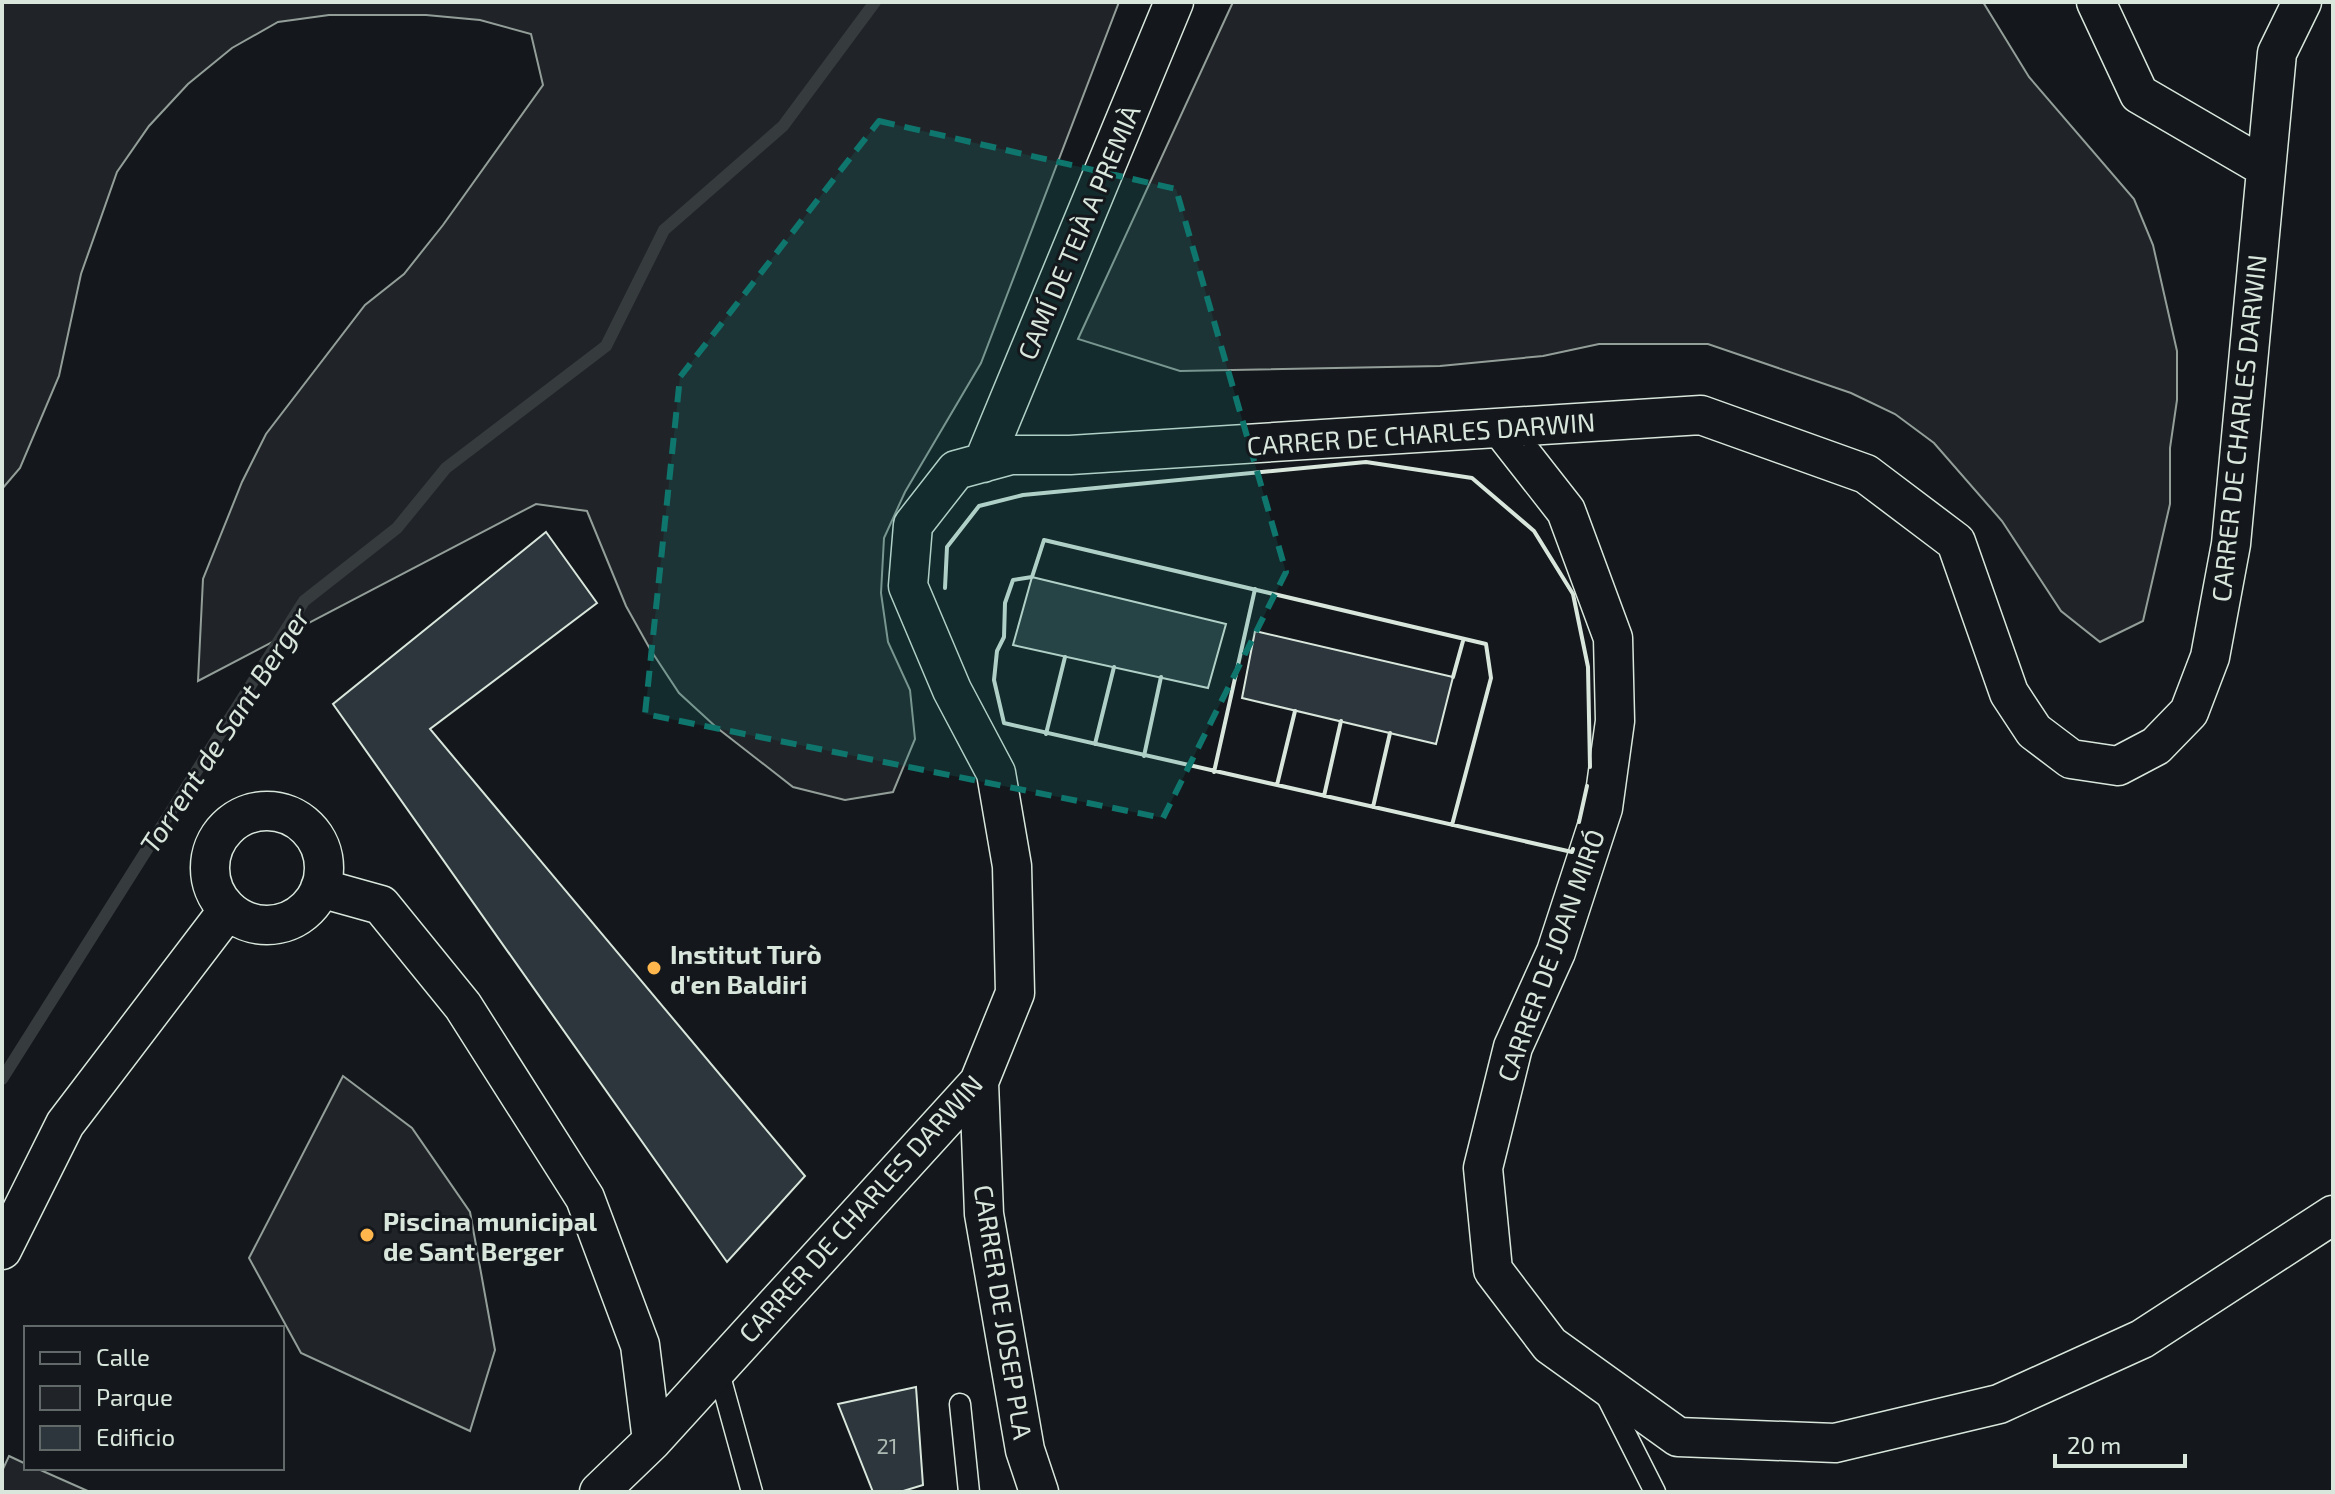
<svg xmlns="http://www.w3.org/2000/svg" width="2335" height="1494" font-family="'Exo 2',sans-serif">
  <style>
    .green { fill: #202428; stroke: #939e99; stroke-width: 2 }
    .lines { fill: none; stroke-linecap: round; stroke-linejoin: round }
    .stream { stroke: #363b3e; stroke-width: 12 }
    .building { fill: #2c363c; stroke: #d8e6dc; stroke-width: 2 }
    .lane-casing { stroke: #d8e6dc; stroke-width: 23 }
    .street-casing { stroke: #d8e6dc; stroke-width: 41 }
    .lane { stroke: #14181c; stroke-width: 20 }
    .street { stroke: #14181c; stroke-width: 38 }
    .wall { stroke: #d8e6dc; stroke-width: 4 }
    .marked { fill: #0f766e; fill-opacity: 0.2; stroke: #0f766e; stroke-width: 6; stroke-dasharray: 16 10; stroke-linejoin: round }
    .poi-dot { fill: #ffb74d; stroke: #14181c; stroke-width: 3 }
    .labels { text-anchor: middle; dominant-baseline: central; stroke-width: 6; stroke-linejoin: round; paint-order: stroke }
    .number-label { font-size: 22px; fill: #adbab4 }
    .street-label { font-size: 26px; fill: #d8e6dc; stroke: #14181c }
    .poi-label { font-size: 26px; font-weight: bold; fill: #d8e6dc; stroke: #14181c; text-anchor: start }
    .water-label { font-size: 28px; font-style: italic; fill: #d8e6dc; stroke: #14181c }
  </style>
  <rect width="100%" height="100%" fill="#14181c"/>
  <path class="green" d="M2,2H1119L981,363L905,492L884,538L881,593L888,642L910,690L915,739L893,792L845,800L793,787L716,727L679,693L650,649L626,606L587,511L536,504L198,681L203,579L242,482L266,434L365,305L404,274L443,225L543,85L531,34L480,20L426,15H329L278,22L232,48L188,84L149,126L117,172L81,274L59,376L20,468L2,489Z
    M1233,2H1983L2029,77L2134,199L2153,245L2177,351V400L2170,448V504L2143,621L2100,642L2061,611L2002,521L1934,443L1895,414L1851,393L1708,344H1599L1543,356L1440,366L1180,371L1078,339Z
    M343,1076L412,1128L470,1212L495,1350L470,1431L301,1353L249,1258Z
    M9,1456L26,1464V1468H36L90,1492H2V1471Z"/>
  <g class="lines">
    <path class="stream" d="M2,1079L304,601L397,528L446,468L606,346L664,230L783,126L875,2"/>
  </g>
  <path class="building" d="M546,532L597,603L430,729L805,1176L727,1262L333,704Z
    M1032,577L1226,624L1208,688L1013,645Z
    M1255,631L1453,677L1436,744L1242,698Z
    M916,1387L923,1485L900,1492H873L838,1404Z"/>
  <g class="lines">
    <g class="lane-casing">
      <path id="lane" d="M718,1369L752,1492
        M1606,1395L1655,1492
        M960,1404L969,1492"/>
    </g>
    <g class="street-casing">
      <path id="street" d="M2096,2L2139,94L2266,168
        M1501,428L1566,511L1613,638L1615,721L1603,808L1556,952L1513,1047L1483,1168L1493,1270L1550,1345L1678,1437L1835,1443L1999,1404L2142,1339L2333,1215
        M983,463L1174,2
        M210 868a57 57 0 1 1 114 0a57 57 0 1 1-114 0Z
        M320,888L381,905L463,1006L585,1198L640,1345L652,1441
        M979,1082L984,1214L1025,1450L1039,1492
        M2,1250L65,1124L228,910
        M599,1492L652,1441L979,1082L1015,993L1012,866L996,773L952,690L908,586L913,525L956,470L1011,455H1070L1701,415L1866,474L1956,542L2009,693L2034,731L2071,759L2118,766L2156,746L2189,712L2210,657L2231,544L2277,53L2302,2"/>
    </g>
    <use href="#lane" class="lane"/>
    <use href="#street" class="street"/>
    <path class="wall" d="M945,588L947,547L979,506L1023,495L1366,462L1472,478L1534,531L1573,594L1588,667L1590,767
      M1453,677L1463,641
      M1046,734L1065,657
      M1095,744L1114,667
      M1144,756L1161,677
      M1214,772L1255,589
      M1277,785L1295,711
      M1324,796L1341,721
      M1373,807L1390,733
      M1579,822L1587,786
      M1452,825L1491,678L1486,644L1044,540L1032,577L1013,580L1005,603L1004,637L997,651L994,680L1004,723L1572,852L1573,849"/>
  </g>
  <path class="marked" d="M879,121L1176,189L1286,572L1163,818L645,714L680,377Z"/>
  <g class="poi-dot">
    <circle cx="654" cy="968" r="8"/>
    <circle cx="367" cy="1235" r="8"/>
  </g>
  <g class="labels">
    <g class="number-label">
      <text x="887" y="1445">21</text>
    </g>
    <g class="street-label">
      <text transform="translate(1078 232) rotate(-67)">CAMÍ DE TEIÀ A PREMIÀ</text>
      <text transform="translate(2238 428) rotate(-84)">CARRER DE CHARLES DARWIN</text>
      <text transform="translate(1421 433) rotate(-4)">CARRER DE CHARLES DARWIN</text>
      <text transform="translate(1550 955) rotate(-70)">CARRER DE JOAN MIRÓ</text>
      <text transform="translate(860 1208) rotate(-48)">CARRER DE CHARLES DARWIN</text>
      <text transform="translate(1004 1312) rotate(81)">CARRER DE JOSEP PLA</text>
    </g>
    <g class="poi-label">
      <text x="670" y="953">Institut Turò<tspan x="670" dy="30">d'en Baldiri</tspan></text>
      <text x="383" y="1220">Piscina municipal<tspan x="383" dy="30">de Sant Berger</tspan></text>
    </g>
    <g class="water-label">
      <text transform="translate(224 730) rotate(-57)">Torrent de Sant Berger</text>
    </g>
  </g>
  <rect width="2335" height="1494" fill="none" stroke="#d8e6dc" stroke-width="8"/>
  <rect x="24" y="1326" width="260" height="144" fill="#14181c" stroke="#626a69" stroke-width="2"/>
  <rect x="40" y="1352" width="40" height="12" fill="#14181c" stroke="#626a69" stroke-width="2"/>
  <text x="96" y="1366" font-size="24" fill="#d8e6dc">Calle</text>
  <rect x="40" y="1386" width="40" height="24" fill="#202428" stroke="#626a69" stroke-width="2"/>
  <text x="96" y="1406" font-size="24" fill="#d8e6dc">Parque</text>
  <rect x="40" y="1426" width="40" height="24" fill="#2c363c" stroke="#626a69" stroke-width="2"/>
  <text x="96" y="1446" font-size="24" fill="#d8e6dc">Edificio</text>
  <path d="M2055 1454v12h130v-12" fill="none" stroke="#d8e6dc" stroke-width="4"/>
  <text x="2067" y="1454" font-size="24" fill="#d8e6dc" stroke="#14181c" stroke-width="6" paint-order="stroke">20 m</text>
</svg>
